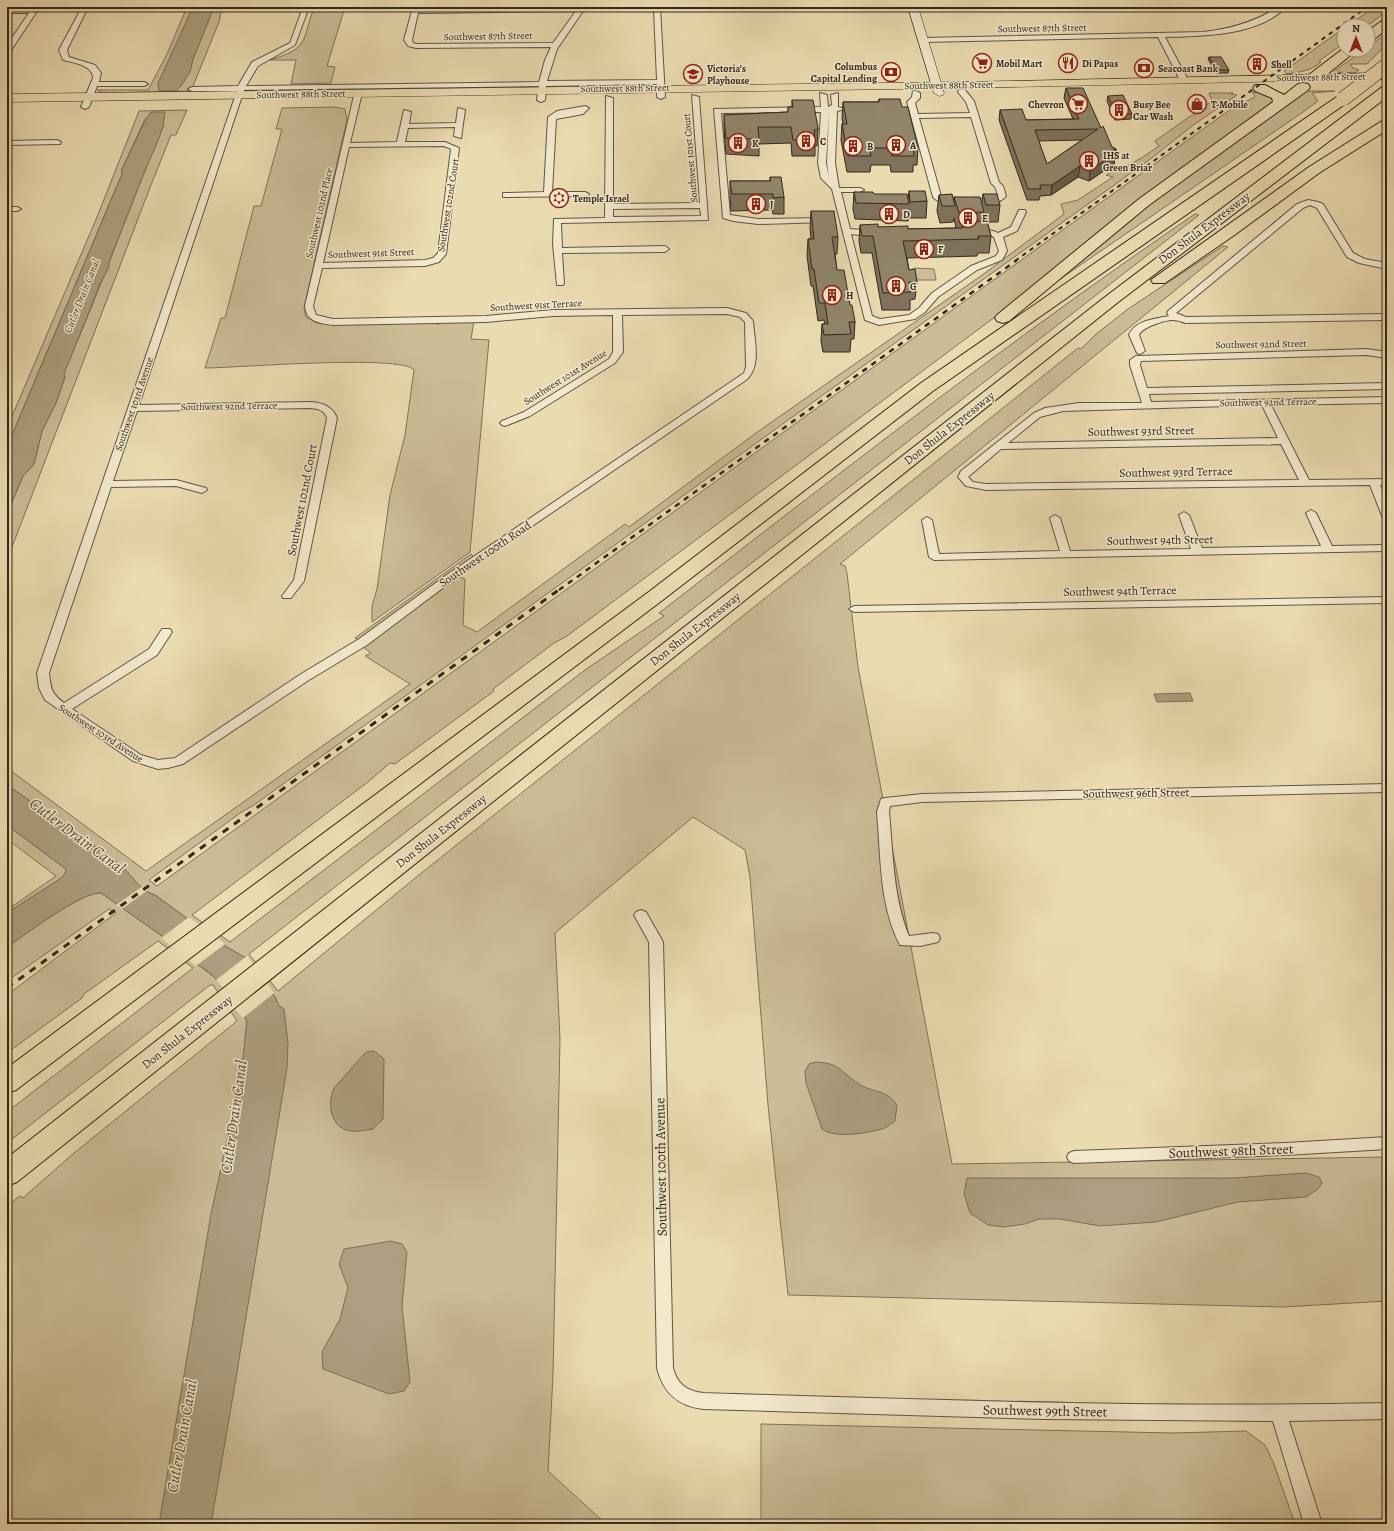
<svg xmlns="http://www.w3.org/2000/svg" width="1394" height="1531" font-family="Alegreya,serif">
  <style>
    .green { fill: #ccbd98; stroke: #7f725b }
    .water { fill: #ac9e7f; stroke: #7b6f58 }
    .pier { fill: #ebdbb1 }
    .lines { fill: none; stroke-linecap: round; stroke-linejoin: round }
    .street-casing { stroke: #605543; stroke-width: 2 }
    .secondary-casing { stroke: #32281e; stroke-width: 1 }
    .primary-casing { stroke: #32281e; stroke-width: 1 }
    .highway-casing { stroke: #32281e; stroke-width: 2 }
    .street { fill: #f2e8cc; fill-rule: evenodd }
    .secondary { fill: #f2e8cc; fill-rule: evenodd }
    .primary { fill: #ebdbb1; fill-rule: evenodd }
    .highway { fill: #ebdbb1; fill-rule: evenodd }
    .rail-far2 { stroke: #32281e; stroke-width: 2; stroke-dasharray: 4.5 4.5; stroke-linecap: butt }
    .rail-far1 { stroke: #32281e; stroke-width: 2.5; stroke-dasharray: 5.5 5.5; stroke-linecap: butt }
    .rail { stroke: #32281e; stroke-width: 3; stroke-dasharray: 7 7; stroke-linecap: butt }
    .highway-bridge-casing { stroke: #32281e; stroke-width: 15; stroke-linecap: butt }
    .highway-bridge { stroke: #ebdbb1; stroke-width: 14 }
    .wall { fill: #7e725b; stroke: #32281e; fill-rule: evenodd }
    .shaded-wall { fill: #665d4a; stroke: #32281e }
    .building { fill: #92856a; stroke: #32281e; fill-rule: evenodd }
    .labels { text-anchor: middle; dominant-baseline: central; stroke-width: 3; stroke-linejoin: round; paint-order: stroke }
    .far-street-label { font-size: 10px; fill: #32281e; stroke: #f2e8cc }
    .far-poi-label { font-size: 10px; font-weight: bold; fill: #32281e; stroke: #f2e8cc; text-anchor: start }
    .far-water-label { font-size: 11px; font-style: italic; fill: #574b3b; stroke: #f2e8cc }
    .street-label { font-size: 12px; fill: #32281e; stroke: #f2e8cc }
    .near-street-label { font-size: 14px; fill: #32281e; stroke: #f2e8cc }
    .near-water-label { font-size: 16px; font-style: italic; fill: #574b3b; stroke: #f2e8cc }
  </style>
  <rect width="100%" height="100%" fill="#ebdbb1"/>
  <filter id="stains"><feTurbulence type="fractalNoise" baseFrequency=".005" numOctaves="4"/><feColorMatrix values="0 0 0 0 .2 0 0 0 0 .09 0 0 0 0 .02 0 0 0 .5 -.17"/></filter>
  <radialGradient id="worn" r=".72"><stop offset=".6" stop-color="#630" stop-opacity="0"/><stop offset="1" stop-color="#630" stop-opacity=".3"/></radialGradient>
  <path class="green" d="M187,7H193L160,83L165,90H170L191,68L193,59L214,7H222L219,22L191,91L103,93L97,90H148L167,54Z
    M314,7H345L327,66L335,67L331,83L291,84L296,60H270C309,48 302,42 314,7Z
    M1375,7H1387V11L1367,26H1347Z
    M1344,28V43L1319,61L1321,62C1311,71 1300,72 1287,74L1284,71Z
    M1387,33V44L1367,64H1350L1353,68L1359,70L1355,73L1333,72L1364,50H1368V47Z
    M1302,91H1335L1312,93L1318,101L1303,112L1047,288L1096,244Z
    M1252,92L1271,94L1274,102L1007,308L567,636L554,643L493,689L494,691L395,764L390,763L368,782L192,915L230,942L585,670L664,616L659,613C835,477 1011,339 1195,214L1199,215L249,954L278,991L414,879L1078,348L1081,349L1095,335L1128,309L1223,246L1228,247L840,564L845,566L847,573L858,667L952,1164L1387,1157V1301L1283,1307L788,1295L768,1105L750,877L745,850L693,817L555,933L560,1039L553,1375L548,1471L606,1524H7V1206L20,1196L23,1198L74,1153L237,1021L213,985H210L7,1143V1112L193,968L158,941L84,994L82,998L7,1053V995L116,913L109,909L7,981V947C24,935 83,891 101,893L162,936L220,982L247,1021L245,1038L284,1009L279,1006L275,997L246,958L225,946L155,895C138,890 131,873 118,863C82,836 44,811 7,785V768L146,871L410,684L365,656L371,653L363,647L459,577L465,579L463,625L477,632L625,524L629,527L756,433L985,273L1064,214L1061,204L1078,200L1113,177L1106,175C1114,170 1119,170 1126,166C1138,161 1149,153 1159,146L1155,141L1212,101L1209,93H1233L1231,94L1237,95L1192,126L1149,160L254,805L240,813L149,880L157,886L1078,219L1231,109L1253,98L1255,96Z
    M335,107L345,109L347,120L304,308L306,317L317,323L332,324L436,322V324H440L441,322L474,321L471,339L489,340L470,552L372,622V606L377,589L390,495L405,435L414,370C401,354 235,368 205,368L221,318H225L254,206H261L282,129H276L282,108Z
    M187,110L176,135H171L151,185L7,560V514L23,476L34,464L42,431L56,403L65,377L63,374C100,292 128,209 163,127L164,113L145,119L122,169V174L7,447V428L97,217L139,111Z
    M915,268L934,269L936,280H913L911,270Z
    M471,554L474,557L359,640L355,638Z
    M7,825L66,869L65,874L60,879L7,913V910L56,876L7,839Z
    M761,1424L1173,1433L1246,1431L1265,1445L1274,1464L1295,1524H699L761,1522Z"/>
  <path class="water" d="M193,7H214L193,59L190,72L181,86L176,91H159L158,83Z
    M151,112H165L163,127L157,143L146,168L109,262V267L100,284L64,374L65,377L56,403L42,431L34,464L23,476L7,514V447L122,174V169L146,119Z
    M1190,693L1193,701L1157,702L1154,694Z
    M7,785C44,811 82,836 118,863C131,873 138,890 155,895L225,946L246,958L275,997L279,1006L284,1009L288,1043L287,1068L234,1390L211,1524H159L211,1214L241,1075L247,1021C244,1015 239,1011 235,1006C224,990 216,974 198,965L162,936L101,893C82,891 25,935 7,947V913L60,879L65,874L66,869L7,825Z
    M374,1051L384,1059L383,1119L373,1129C366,1130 358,1132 351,1131C330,1128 327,1104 334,1088L366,1052Z
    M816,1062C841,1063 840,1072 859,1084C873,1093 886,1089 897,1105L895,1121C891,1124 886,1128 882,1129C867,1133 835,1139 822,1129L806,1083L805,1071L809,1064Z
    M1306,1173L1319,1177L1322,1183L1318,1189L1306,1197L1238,1202L1156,1222L1100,1226L1060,1219H1039L1025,1224L1004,1227L988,1225L970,1213L964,1194L967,1178H1233Z
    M391,1241L402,1244L407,1252L402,1306L410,1382L404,1391L389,1394L323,1369L322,1352L340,1319L348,1288L339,1264L344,1249Z"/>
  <path class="pier" d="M143,886L148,890L122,909L116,905Z
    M189,917L225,944L196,966L161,938Z
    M247,956L274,993L243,1018L234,1008L226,992L216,980Z"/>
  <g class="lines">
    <g class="street-casing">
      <path id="street" d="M82,7H88L67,50L69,57L95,65L101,73L99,82H144L148,84L144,86H97L89,107L85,109L81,107L93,78C93,65 74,63 63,60L59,50Z
        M303,7H309L295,45L258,66L246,86L539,82L545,60L551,47L416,48L408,46L404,40L413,7H419V9L660,7L665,97L661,99L657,97V84L546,86L545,100L541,102L537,100L539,86L244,90L139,405L311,402C323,403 332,406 337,418L304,581L291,598H283L282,596L294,580L327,418C324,410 319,409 311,408L137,411L113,481L176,480L206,488L207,490L202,493L176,486L111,487L49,673C51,689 51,693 64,703L149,649L162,629H170L172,632L157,655L72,709L141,755L158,760L175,758L301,674L359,639L448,574L744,373L746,367L745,322L740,317L727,314L622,315L623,352L615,363L530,416L505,426L502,425L500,423L502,421L524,412L609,359L613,352V315L553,316L486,322L333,325C320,323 306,322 305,306L355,91L362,93L350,143L397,142L404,110L411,112L409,124L456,123L458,108L465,110L461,138L454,136L455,127L408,128L405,142H445L459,148L446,254L439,262L425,266L322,268L313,306L316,315L333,319L486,316L553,310L727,308L746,313L753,321C754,339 762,367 746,380L456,578L367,645L309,680L183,764L168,768L158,769L133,761L45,700L39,688L37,673L237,91H192L188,89L192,87L238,86L252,62L290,43ZM654,10L657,80L547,81L557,49L583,11ZM576,11L553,43L416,44L413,43L412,40L418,13ZM444,146L451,149L438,253L433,258L425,260L323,263L349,147Z
        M1278,7H1286C1258,36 1202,36 1165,37L1188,80L1184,82L1180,80L1158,37L922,42L918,40L922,38L1203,32C1230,29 1255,22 1278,7Z
        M7,9H34L37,11L10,52H7V45L29,13H7Z
        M959,90H965L974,101L999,182L1003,186L1006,196C1000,203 987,207 979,201C984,196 992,200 998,195L995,187L991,183L971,117L919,118L941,196L958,201C952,206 938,203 933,197L907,102L912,97L913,91H916L920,93V98L915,103L918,114L970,113L966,102L958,92Z
        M820,93L827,95L828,107L832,105L831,95L838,93V107L845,109L837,111L835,163L839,188H860L864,190L860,192H841L850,229L875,231L879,234L875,237L851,234L872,316L880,319L909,315L919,308L932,293L971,266L996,256L999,251L994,237C986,233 977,239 970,234C976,229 991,229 998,233L1011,227L1019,210H1025L1026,212L1017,231L1003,237L1007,251L1002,260L977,270L938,297L925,312L915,319L879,325L865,320L832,189L821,178L818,163L821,112L721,113L730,215L758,219L825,218L829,220L828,222L758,224L733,221L723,218L714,109L821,107ZM829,111L827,163L829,177L826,163Z
        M692,95L699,97L708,220L561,223L562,248L665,246L669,249L665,252L562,253L564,283L563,285H557L553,244L554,219L605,218L606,96L613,98V204L700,203ZM700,208L701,216L613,217V209Z
        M585,106L589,108L583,114L556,119L552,192H585L589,194L588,196L503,197V193H506L544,192L548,117L557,111Z
        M57,140L61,142L60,144L7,145V141Z
        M1308,200L1318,202L1323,204L1353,253L1365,259L1387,263V269L1359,263L1347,257L1317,208L1310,205L1303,208L1176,313L1186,317L1387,314V320L1186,323C1182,322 1177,320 1173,320C1165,320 1142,327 1139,335L1145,351L1140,354L1137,353L1129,335C1135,320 1155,319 1169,316L1167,313L1168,311L1297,204Z
        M7,207H17L21,209L17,211H7Z
        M1367,349L1387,352V358L1367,355L1141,361L1140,365L1147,388L1387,383V389L1149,394L1151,402L1387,397V403L1271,405L1309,480L1387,479V485H1380L1387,503V519L1382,516L1370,485L986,490L966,486L958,477L961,471L1034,413L1045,408L1079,403H1142L1130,365V360L1136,356ZM1262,405L1278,438L1008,443L1040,417L1063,411ZM1281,444L1299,480L986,484L973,482L968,477L1001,449Z
        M1311,510L1316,513L1332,546L1387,545V551L934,560L929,557L922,520L927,517L932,520L939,554L1060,551L1050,518L1055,515L1060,518L1070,551L1191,549L1179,515L1184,512L1189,515L1202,548L1321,546L1306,513Z
        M1387,597V603L854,612L849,609L854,606Z
        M1387,784V792L922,802L890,806L889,812C893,853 893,897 909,936L933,933L938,934L940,938L938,942L920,946L900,945C879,905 881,856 877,812L881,799L885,798L922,794Z
        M641,910L646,912L663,942L673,1368C677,1384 687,1391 703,1393C931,1400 1159,1408 1387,1403V1419L1289,1421L1322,1524H1304L1273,1421L1045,1419L703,1409C678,1406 663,1393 657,1368L649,942L634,915L636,912Z
        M1387,1137V1149L1286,1155L1074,1163L1069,1161L1067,1157L1069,1153L1074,1151L1286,1143Z"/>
    </g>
    <g class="secondary-casing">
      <path id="secondary" d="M908,7H918L944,93L943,95L939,96L934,93Z"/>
    </g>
    <g class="primary-casing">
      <path id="primary" d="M1387,73V79L964,88L7,102V94L964,82Z"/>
    </g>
    <g class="highway-casing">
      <path id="highway" d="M1387,19V29L1373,40L1368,41V31L1383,20Z
        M1344,48V50H1357L1320,80H1310L1308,77L1310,74Z
        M1303,83L1308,84L1310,87L1308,90L1149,205L1009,321L1003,323L997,321L995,318L997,315L1139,199L1273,102L1272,98L1255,91L1253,88L1255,85H1265L1284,95L1298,84Z
        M1387,86V97L1117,303L17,1182L7,1186V1158L1105,297L1382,87Z
        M1343,95L1348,96L1350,99L1348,102L933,391L664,599L16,1090L7,1093V1068L650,591L921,383L1338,96Z
        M1387,120V130L1319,173L1233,236L1165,283H1153L1151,280L1309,167L1382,121Z"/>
    </g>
    <use href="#street" class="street"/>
    <use href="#secondary" class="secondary"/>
    <use href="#primary" class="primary"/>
    <use href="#highway" class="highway"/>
    <path class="rail-far2" d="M1015,261L1367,7"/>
    <path class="rail-far1" d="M559,590L1017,260"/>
    <path class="rail" d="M7,988L560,589"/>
    <g class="highway-bridge-casing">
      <path id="highway-bridge" d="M1343,99L1387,65"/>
    </g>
    <use href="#highway-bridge" class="highway-bridge"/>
  </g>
  <path class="wall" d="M1209,57L1229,70L1228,73H1216L1208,59Z
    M1066,88L1101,128L1112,147L1116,149L1114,164L1089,181L1078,177L1051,195L1040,196L1039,200H1027L999,120L1000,110L1026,120L1073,119L1064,98ZM1082,140L1047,164L1038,141Z
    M1108,96L1132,114L1131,119L1115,120L1107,101Z
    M879,99L902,107L918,148L917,165H913V172H891L890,165H871L870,172H847L841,140L842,124H843L842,118L843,102H878Z
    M792,100L818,128L817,146H815V156H792L791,143L759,144V156L726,154L724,131V115L788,112V107H792Z
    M770,177L784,197V214H773L772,210L731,211L730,198V181H770Z
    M909,191L927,201L926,218H909L908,214V221L855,219L853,209L854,192L908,199Z
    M983,194L1000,205L998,222H987L991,236L989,253H978L977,256L907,258L909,270L917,282L915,299L910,300V310H882L872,253H861L859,241L860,225L878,227L908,229L956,228L954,218L953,222L940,223L937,211L939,195L954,201V197L982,202Z
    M811,211L838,237L837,254H835L837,270L855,322L854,339H851L850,352H823L821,341L822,324H825L824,320L818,321L813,286H811L807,256L808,239H811L810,228Z"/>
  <path class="shaded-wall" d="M1116,149L1114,164L1089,181L1090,170L1111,151Z
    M1080,166L1078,177L1051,195L1052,185Z"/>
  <path class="building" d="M1209,57H1221L1229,70H1217Z
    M1066,88H1083L1101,128L1103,126L1112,147L1116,149L1111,151L1116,153L1090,170L1080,166L1052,185H1040L1041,189H1028L1000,110L1022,109L1026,120L1079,119ZM1098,129L1047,164L1035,130Z
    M1123,95L1132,114H1116L1108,96Z
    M879,99H900L902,107H908L918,148H913L914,156H892L891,148H870L871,156H848L842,124H847L843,102H879Z
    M792,100H813L818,128V130H814L815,140H793L791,127H758L759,139L726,138L724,115L788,112V107H793Z
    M770,177H781L784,197L773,198V194H732L730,181H771Z
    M909,191H925L927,201L910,202Z
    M854,192H873L874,194H907L909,204L856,203Z
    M952,194L955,206H942L939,195Z
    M983,194H997L1000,205H986Z
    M954,197H980L984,212L959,213Z
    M811,211H834L838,237H832L837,270H844L850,305H852L855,322H849L851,334L824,335L822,324H828L825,303H819L814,269H812L808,239H814Z
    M987,221L991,236H978L979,239L903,241L909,270L915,269L917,282H909L911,292L883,293L873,236H862L860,225L878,224V227L908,226V229L963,228L961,222Z"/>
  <defs>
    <g id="supermarket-ring" transform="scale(1)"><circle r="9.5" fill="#f2e8cc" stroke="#8f2418" stroke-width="1.5"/><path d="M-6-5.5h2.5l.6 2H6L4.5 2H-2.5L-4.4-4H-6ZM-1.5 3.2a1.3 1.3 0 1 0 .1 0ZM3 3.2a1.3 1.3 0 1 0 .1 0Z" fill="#8f2418"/></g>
    <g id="restaurant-ring" transform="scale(1)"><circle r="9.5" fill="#f2e8cc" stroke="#8f2418" stroke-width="1.5"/><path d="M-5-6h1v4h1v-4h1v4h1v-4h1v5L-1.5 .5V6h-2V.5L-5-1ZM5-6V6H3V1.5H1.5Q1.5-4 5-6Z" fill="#8f2418"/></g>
    <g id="building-ring" transform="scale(1)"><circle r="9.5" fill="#f2e8cc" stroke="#8f2418" stroke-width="1.5"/><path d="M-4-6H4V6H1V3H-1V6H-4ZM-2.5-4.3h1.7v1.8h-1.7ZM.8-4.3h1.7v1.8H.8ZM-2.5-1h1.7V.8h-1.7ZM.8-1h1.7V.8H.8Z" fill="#8f2418"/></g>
    <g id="bank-ring" transform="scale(1)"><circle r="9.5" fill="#f2e8cc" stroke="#8f2418" stroke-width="1.5"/><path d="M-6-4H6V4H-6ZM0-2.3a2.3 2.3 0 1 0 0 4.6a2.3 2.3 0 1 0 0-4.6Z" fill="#8f2418"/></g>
    <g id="school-ring" transform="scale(1)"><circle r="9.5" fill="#f2e8cc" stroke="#8f2418" stroke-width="1.5"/><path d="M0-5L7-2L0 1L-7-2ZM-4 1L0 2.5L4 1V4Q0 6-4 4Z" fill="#8f2418"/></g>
    <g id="shop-ring" transform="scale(1)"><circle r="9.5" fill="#f2e8cc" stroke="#8f2418" stroke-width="1.5"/><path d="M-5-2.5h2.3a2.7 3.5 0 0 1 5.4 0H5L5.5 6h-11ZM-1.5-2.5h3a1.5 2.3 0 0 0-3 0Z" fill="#8f2418"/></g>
    <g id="synagogue-ring" transform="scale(1)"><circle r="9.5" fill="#f2e8cc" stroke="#8f2418" stroke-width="1.5"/><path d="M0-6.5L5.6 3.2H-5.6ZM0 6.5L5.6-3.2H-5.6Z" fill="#8f2418"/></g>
  </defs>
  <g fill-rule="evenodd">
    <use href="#supermarket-ring" x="982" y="63"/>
    <use href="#restaurant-ring" x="1068" y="63"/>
    <use href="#building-ring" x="1257" y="64"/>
    <use href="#bank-ring" x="1144" y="68"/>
    <use href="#bank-ring" x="891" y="72"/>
    <use href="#school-ring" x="693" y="74"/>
    <use href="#supermarket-ring" x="1078" y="104"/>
    <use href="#shop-ring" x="1197" y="104"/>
    <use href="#building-ring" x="1119" y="110"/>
    <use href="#building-ring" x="806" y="141"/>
    <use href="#building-ring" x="738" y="143"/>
    <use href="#building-ring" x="896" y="145"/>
    <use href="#building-ring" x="853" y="146"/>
    <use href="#building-ring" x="1089" y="161"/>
    <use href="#synagogue-ring" x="559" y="198"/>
    <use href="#building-ring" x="756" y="204"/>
    <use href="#building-ring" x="889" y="214"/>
    <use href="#building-ring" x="968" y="218"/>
    <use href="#building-ring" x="924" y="249"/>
    <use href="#building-ring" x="896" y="286"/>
    <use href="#building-ring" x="832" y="295"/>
  </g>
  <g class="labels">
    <g class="far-street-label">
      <text transform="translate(1042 28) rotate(-1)">Southwest 87th Street</text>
      <text transform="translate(488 36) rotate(-1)">Southwest 87th Street</text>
      <text transform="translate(1321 77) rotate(-1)">Southwest 88th Street</text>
      <text transform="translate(949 85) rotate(-1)">Southwest 88th Street</text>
      <text transform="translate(625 88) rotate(-1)">Southwest 88th Street</text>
      <text transform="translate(301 94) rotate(-1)">Southwest 88th Street</text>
      <text transform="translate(690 158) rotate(-95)">Southwest 101st Court</text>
      <text transform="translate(448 205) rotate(-81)">Southwest 102nd Court</text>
      <text transform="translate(319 213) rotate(-77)">Southwest 102nd Place</text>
      <text transform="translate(371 253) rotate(-2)">Southwest 91st Street</text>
      <text transform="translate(536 305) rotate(-3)">Southwest 91st Terrace</text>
      <text transform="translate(1261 344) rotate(-1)">Southwest 92nd Street</text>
      <text transform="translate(565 377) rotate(-32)">Southwest 101st Avenue</text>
      <text transform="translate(1268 402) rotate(-1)">Southwest 92nd Terrace</text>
      <text transform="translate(134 404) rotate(-71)">Southwest 103rd Avenue</text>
      <text transform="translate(229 406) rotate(-1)">Southwest 92nd Terrace</text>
      <text transform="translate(101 733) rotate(33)">Southwest 103rd Avenue</text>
    </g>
    <g class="far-poi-label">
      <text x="996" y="63">Mobil Mart</text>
      <text x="1082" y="63">Di Papas</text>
      <text x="1271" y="64">Shell</text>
      <text x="877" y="66" text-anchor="end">Columbus<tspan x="877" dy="12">Capital Lending</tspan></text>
      <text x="707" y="68">Victoria’s<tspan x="707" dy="12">Playhouse</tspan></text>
      <text x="1158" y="68">Seacoast Bank</text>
      <text x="1064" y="104" text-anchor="end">Chevron</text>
      <text x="1133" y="104">Busy Bee<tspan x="1133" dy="12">Car Wash</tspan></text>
      <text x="1211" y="104">T-Mobile</text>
      <text x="820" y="141">C</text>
      <text x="752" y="143">K</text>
      <text x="910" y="145">A</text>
      <text x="867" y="146">B</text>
      <text x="1103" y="155">IHS at<tspan x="1103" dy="12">Green Briar</tspan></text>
      <text x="573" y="198">Temple Israel</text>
      <text x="770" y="204">J</text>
      <text x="903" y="214">D</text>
      <text x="982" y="218">E</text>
      <text x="938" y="249">F</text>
      <text x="910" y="286">G</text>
      <text x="846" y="295">H</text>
    </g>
    <g class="far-water-label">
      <text transform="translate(82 296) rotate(-68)">Cutler Drain Canal</text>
    </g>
    <g class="street-label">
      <text transform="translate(1204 228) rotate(-37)">Don Shula Expressway</text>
      <text transform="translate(949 428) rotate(-38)">Don Shula Expressway</text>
      <text transform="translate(1141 431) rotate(-1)">Southwest 93rd Street</text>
      <text transform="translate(1176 472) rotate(-1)">Southwest 93rd Terrace</text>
      <text transform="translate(302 500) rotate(-79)">Southwest 102nd Court</text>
      <text transform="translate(1160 540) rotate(-1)">Southwest 94th Street</text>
      <text transform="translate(485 554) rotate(-34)">Southwest 100th Road</text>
      <text transform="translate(1120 591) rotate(-1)">Southwest 94th Terrace</text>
      <text transform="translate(695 629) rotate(-38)">Don Shula Expressway</text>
      <text transform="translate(1136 793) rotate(-1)">Southwest 96th Street</text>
      <text transform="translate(441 831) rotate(-38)">Don Shula Expressway</text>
      <text transform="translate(187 1032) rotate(-38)">Don Shula Expressway</text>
    </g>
    <g class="near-street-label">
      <text transform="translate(1231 1151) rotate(-2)">Southwest 98th Street</text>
      <text transform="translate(661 1167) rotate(-91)">Southwest 100th Avenue</text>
      <text transform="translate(1045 1411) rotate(1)">Southwest 99th Street</text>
    </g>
    <g class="near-water-label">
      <text transform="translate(77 836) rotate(37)">Cutler Drain Canal</text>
      <text transform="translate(234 1117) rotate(-82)">Cutler Drain Canal</text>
      <text transform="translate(182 1436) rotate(-80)">Cutler Drain Canal</text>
    </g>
  </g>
  <rect width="1394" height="1531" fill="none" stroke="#ebdbb1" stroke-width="24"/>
  <rect x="8" y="8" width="1378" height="1515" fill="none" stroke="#32281e" stroke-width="2"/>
  <rect x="12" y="12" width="1370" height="1507" fill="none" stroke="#32281e"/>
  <g transform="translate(1356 38)"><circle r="19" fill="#f2e8cc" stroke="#a59b86"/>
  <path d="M0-3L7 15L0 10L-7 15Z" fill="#8f2418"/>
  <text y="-6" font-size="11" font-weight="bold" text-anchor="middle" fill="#32281e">N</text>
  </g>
  <rect width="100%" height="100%" filter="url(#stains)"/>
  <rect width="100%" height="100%" fill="url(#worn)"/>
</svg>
